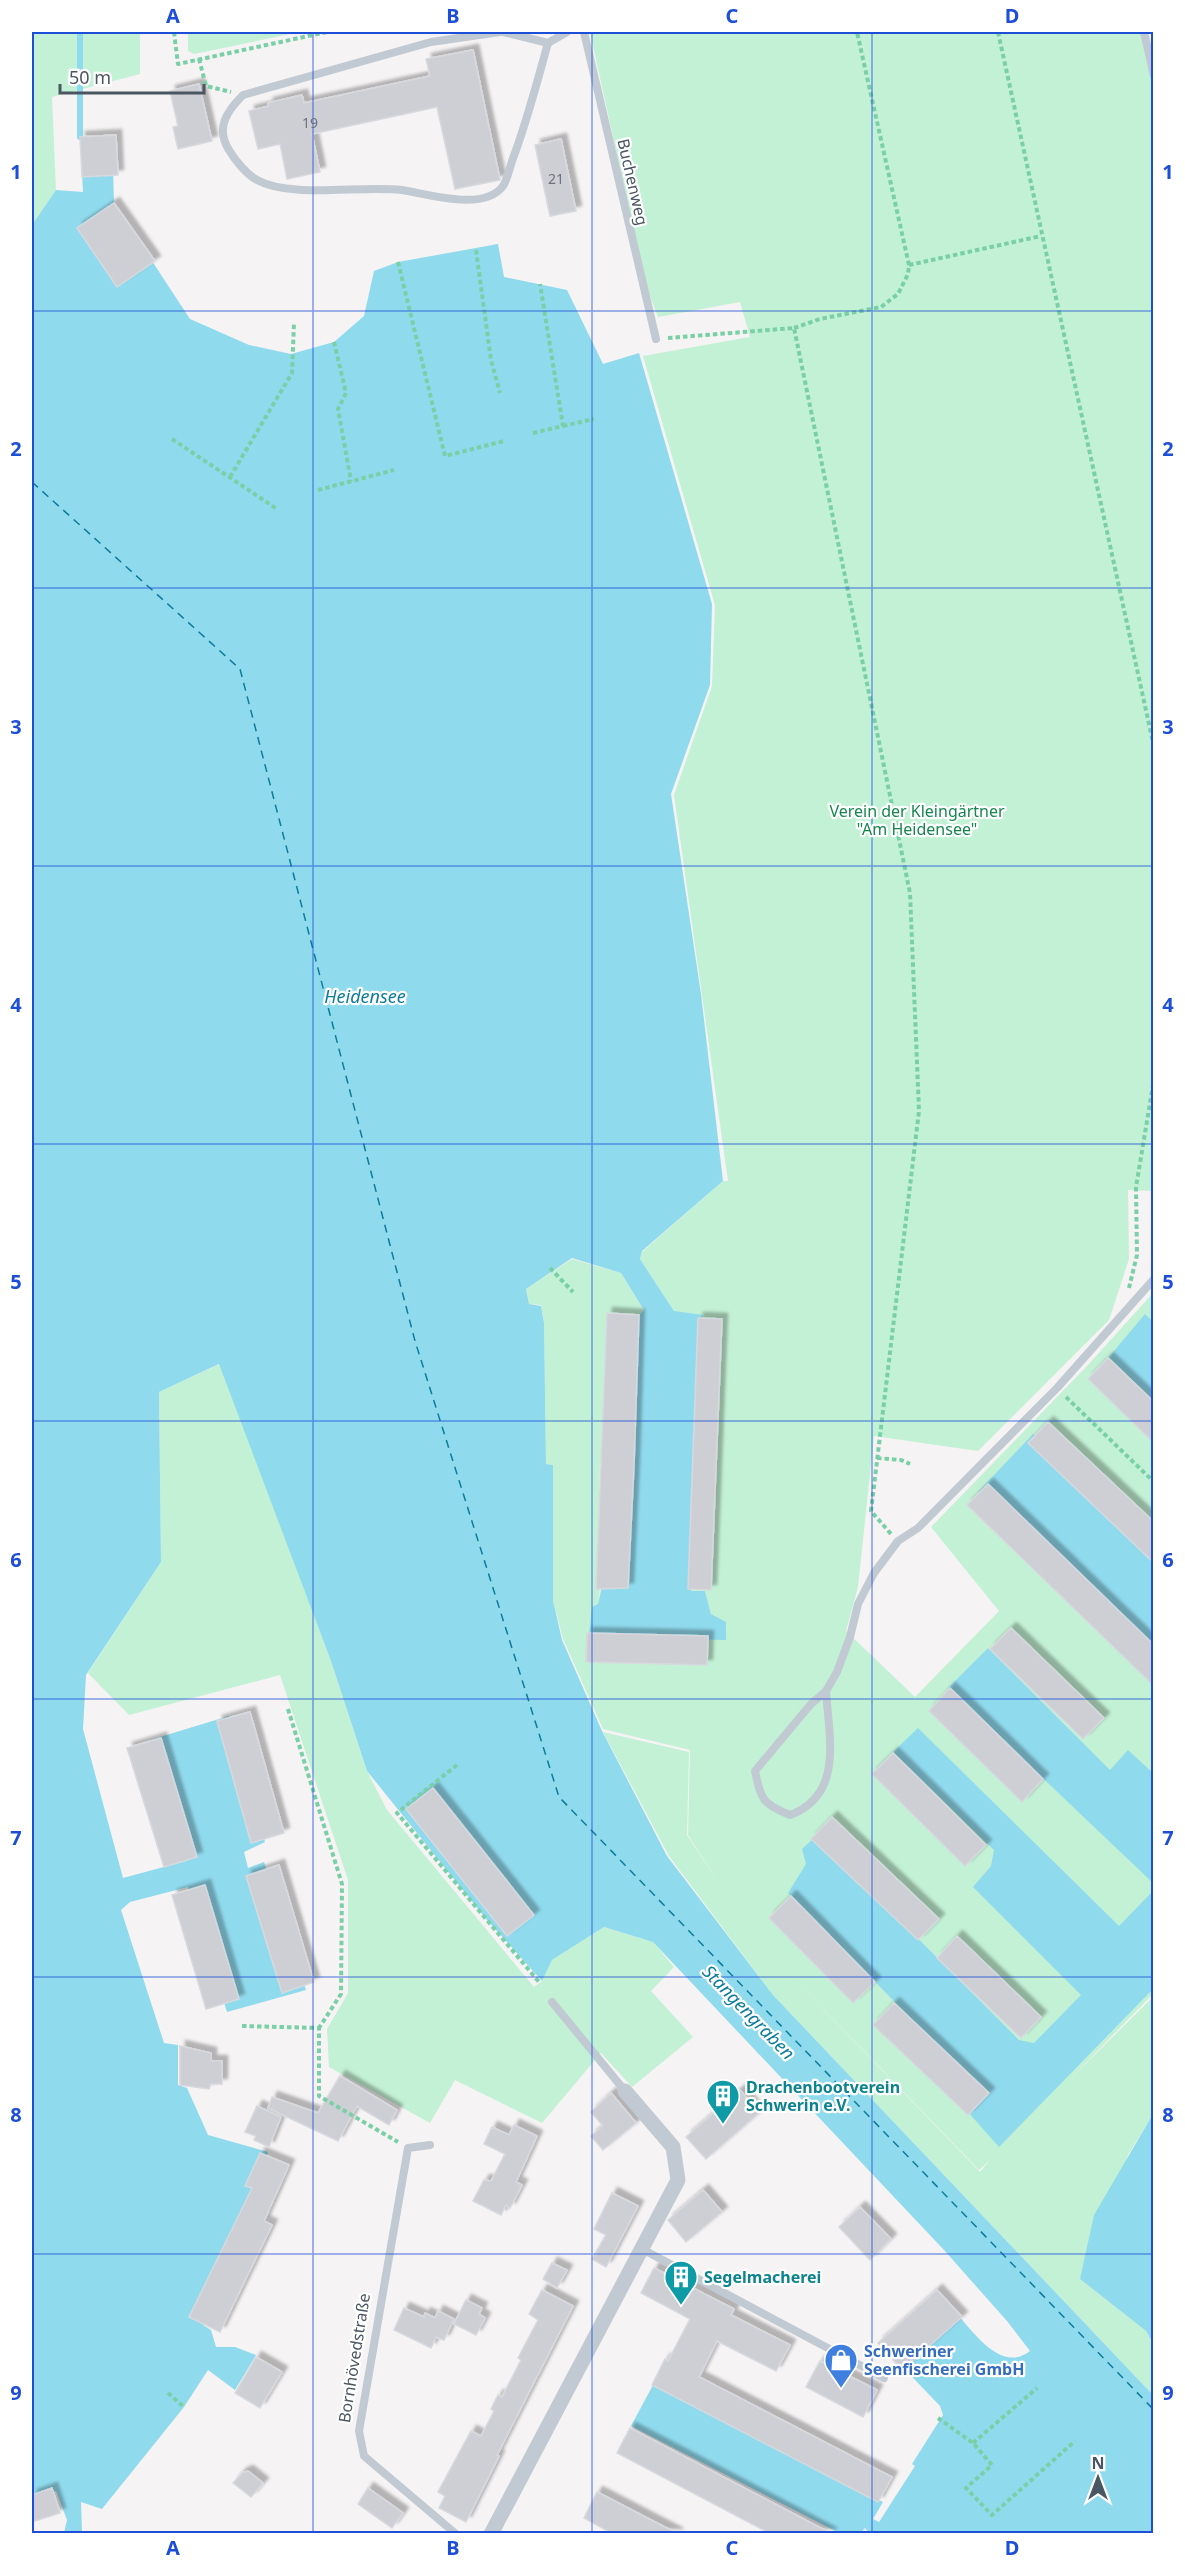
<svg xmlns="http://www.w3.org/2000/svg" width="1185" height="2565" font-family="'Noto Sans',sans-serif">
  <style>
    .green { fill: #c3f1d5; fill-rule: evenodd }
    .water { fill: #90daee }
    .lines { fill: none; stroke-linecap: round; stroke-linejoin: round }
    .stream { stroke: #90daee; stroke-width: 6 }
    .ferry { stroke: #0c7c9b; stroke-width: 1.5; stroke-dasharray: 8 6; stroke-linecap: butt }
    .building { fill: #cdcfd5; stroke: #d7d9de; stroke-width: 1.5; filter: url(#shadow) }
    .path { stroke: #7ad0a6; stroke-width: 4; stroke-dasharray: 4.5 3; stroke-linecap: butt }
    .lane { stroke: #c1cad2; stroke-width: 8 }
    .street { stroke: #c1cad2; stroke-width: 15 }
    .grid { fill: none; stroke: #1d4ed8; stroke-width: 1.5; stroke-opacity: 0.55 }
    .labels { text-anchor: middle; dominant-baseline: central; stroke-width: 4.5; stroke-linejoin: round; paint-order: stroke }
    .number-label { font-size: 14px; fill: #6b747e }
    .street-label { font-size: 16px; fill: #4a5661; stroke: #fff }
    .park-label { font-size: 16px; fill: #17864f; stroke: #fff }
    .culture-label { font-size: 16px; font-weight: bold; fill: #0d838f; stroke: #fff; text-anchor: start }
    .shop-label { font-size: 16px; font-weight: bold; fill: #366cbe; stroke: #fff; text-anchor: start }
    .water-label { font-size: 18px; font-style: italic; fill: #0c7c9b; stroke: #fff }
    .neatline { fill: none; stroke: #1d4ed8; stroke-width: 2 }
    .grid-label { font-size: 20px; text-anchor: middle; font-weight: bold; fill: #1d4ed8 }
  </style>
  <defs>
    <filter id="shadow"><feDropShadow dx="5.5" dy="-5.5" stdDeviation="1.5" flood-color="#0004"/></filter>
  </defs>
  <rect width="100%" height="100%" fill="#f5f3f3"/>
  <path class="green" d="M32,32H140V74L52,97L56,190L32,225Z
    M188,32H300L194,54L188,51Z
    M590,32H1133L1141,34L1154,92L1153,1191L1128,1190L1129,1259L1109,1320L978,1451L874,1436L858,1587L846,1631L915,1697L999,1611L931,1527L1088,1365L1153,1293V1994L1068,2081L1153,1997V2114L1128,2155L1080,2279L1146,2331L1153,2343V2395L773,1995L669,1856L603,1732L689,1752L687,1835L720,1885L688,1835L690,1750L603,1729L563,1639L553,1600V1465L546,1464L544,1323L541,1305L529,1304L526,1289L572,1259L621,1273L644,1310L639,1315L607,1314L602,1437L604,1464H600L596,1588L600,1589L598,1604L711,1614L705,1591H691L698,1467L674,1311L640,1259L642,1252L723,1181H728L674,795L712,686L715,605L643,356L750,337L740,302L658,317L645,283ZM749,1932L979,2170L990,2160L980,2172Z
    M220,1364L331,1661L367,1771L387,1810L534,1987L542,1981L552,1960L604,1927L653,1942L674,1967L651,1991L693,2037L632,2087L601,2053L542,2123L455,2080L430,2123L329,2067L327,2029L348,1993V1880L280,1675L129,1715L88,1673L161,1562L159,1392Z"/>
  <path class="water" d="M112,135L114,203L190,319L249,345L291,354L334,342L364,316L374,271L398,262L498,244L504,277L567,290L603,364L639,353L712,604L710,685L671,794L701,994L723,1181L642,1251L640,1259L674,1311L703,1315L691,1591H705L711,1614L726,1622V1640L589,1637L592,1607L598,1604L634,1438L639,1315L644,1310L621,1273L572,1258L526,1289L529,1304L541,1306L544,1323L546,1464L553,1465V1600L562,1640L602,1731L667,1856L773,1995L1153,2395L1154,2533L870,2534L865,2528L861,2533H839L631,2426L653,2385L883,2502L873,2519L879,2522L915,2466L912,2464L943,2415L940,2406L899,2363L955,2312C973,2331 1001,2374 1030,2351L1007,2321L944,2250L653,1942L604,1927L552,1960L542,1981L487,1920L367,1771L331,1661L219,1364L159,1392L161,1562L86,1675L83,1729L123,1878L186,1861L150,1740L229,1716L265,1842L244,1852L248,1868L264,1862L306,1990L227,2012L188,1887L130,1902L121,1910L164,2043L178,2045V2085L187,2088L208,2135L268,2152L247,2208L256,2213L203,2325L211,2330L216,2347H235L256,2355L235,2390L208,2370L184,2407L102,2509L81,2502L82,2533H64L67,2520L56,2491L32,2499V225L56,190L83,192L80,137Z
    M1145,1314L1153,1322V1400L1109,1357Z
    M1033,1434L1153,1548V1658L978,1492Z
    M988,1648L1110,1770L1128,1750L1153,1773V1883L948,1688Z
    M918,1728L1119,1926L1153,1891V1989L999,2147L968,2112L985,2094L788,1893L806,1864L802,1849L816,1836L1019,2040L1034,2043L1081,1995L973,1887L991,1866L994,1850L893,1752Z
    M1153,2114V2343L1146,2331L1080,2279L1094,2215Z"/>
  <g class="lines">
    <path class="stream" d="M80,137V32"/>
    <path class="ferry" d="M32,482L240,669L415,1341L559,1797L1154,2410"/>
  </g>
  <path class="building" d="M473,50L500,180L455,189L437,107L312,134L320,172L287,179L280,144L258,149L249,111L269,106L268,103L302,95L304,103L430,76L426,59Z
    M199,84L212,141L178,149L173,127L178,126L170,91Z
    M116,135L118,175L82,177L80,137Z
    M561,139L576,211L550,216L535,145Z
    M114,203L155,261L117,287L77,228Z
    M607,1313L639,1315L634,1465L628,1588L596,1589Z
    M698,1318L722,1319L711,1590L688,1589Z
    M1108,1358L1154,1402V1443L1088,1379Z
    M1048,1422L1154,1522V1563L1028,1443Z
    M988,1484L1154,1645V1686L967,1505Z
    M1011,1628L1104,1718L1083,1739L990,1649Z
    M587,1633L708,1636L707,1665L586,1662Z
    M950,1688L1043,1779L1022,1802L929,1711Z
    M250,1712L284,1833L251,1843L217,1721Z
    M161,1738L197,1857L164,1867L127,1748Z
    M893,1753L986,1845L965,1866L872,1774Z
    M433,1788L534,1915L507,1936L406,1809Z
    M832,1817L939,1919L918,1940L811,1839Z
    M279,1865L314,1982L282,1993L246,1876Z
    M205,1885L239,1999L206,2009L172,1895Z
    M791,1896L875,1982L853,2003L769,1918Z
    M957,1936L1041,2017L1021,2038L937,1958Z
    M894,2003L989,2093L968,2115L873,2025Z
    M180,2046L211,2053V2061H222V2084H211L209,2089L180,2085Z
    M340,2076L397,2110L389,2125L357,2106L338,2141L268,2108L272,2097L318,2113Z
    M740,2090L759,2113L706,2159L686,2137Z
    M611,2093L636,2123L603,2150L591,2136L603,2126L591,2112Z
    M257,2106L281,2117L269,2147L254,2140L256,2136L245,2132Z
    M514,2125L537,2136L516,2182L522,2185L510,2208L506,2205L501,2215L473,2201L484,2180L491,2181L505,2154L484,2144L492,2127L509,2135Z
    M260,2153L289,2165L264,2221L272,2225L220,2332L189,2317L252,2188L245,2186Z
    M703,2190L722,2212L686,2242L668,2220Z
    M612,2193L638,2206L606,2267L592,2259L606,2235L594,2229Z
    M860,2207L891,2239L870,2260L839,2227Z
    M552,2263L567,2270L557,2288L543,2279Z
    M654,2268L734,2309L731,2315L790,2345L776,2371L717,2341L699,2377L892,2477L878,2502L652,2385L665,2359L668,2361L690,2319L641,2293Z
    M542,2290L573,2306L497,2455L499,2456L466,2522L439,2508L445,2496L438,2492L471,2431L481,2436L494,2411L491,2409L498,2395L502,2397L521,2360L518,2358L538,2320L529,2314Z
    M937,2290L962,2317L902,2370L878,2343Z
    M466,2300L482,2308L479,2314L485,2318L476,2335L454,2324Z
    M404,2308L424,2317L425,2313L435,2318L438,2311L454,2319L444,2340L436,2337L431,2348L394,2330Z
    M256,2357L282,2372L260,2408L235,2393Z
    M820,2361L877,2390L863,2417L806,2387Z
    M630,2428L832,2534H771L617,2453Z
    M248,2471L263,2483L251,2497L233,2483L242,2473Z
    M52,2488L60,2513L32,2522V2495Z
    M368,2488L403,2513L392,2528L358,2504Z
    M597,2492L678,2534H613L584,2518Z"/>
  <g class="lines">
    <path class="path" d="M174,32L178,64L327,32
      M998,32L1154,747
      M199,59L206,86L231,92
      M476,250L491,360L500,393
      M398,262L445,456L504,441
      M909,265L1041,236
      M794,328L820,319L881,307L898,294L908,274L909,265L857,32
      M668,338L794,328L910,893L919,1111L871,1511L891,1534
      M334,342L346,393L338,409L351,481
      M563,426L594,419
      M533,433L563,426L540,284
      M172,439L277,509
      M230,477L292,373L294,323
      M318,490L394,470
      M550,1268L573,1292
      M1129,1288L1137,1255L1136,1187L1154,1079
      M1066,1397L1154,1482
      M877,1458L901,1460L910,1464
      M288,1709L342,1884L341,1994L319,2028
      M457,1765L397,1813L539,1982
      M242,2026L319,2028V2096L398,2142
      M168,2393L184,2407
      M938,2418L973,2443L992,2465L966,2488L992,2515L1075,2441
      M973,2443L1037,2388"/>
    <path class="lane" d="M500,32L431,42L243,95C227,111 215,128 229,150C235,160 246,174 257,180C292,199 360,185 402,190C428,194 484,212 503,186C507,180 510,168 512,161C527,122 537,82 548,43L567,32
      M503,32L548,43
      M584,32L656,339
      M1144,32L1154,76
      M826,1691C829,1737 844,1795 790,1815C762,1804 761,1799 755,1771L811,1704L826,1691L837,1672L850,1637L858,1604L874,1573L898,1541L918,1528L1057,1388L1154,1279
      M552,2002L625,2091
      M430,2145L408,2148L359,2431L364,2456L456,2534
      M642,2249L884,2378"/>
    <path class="street" d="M491,2534L678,2180L673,2147L625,2091"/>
  </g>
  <path class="grid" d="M313,32V2534M592,32V2534M872,32V2534M32,311H1154M32,588H1154M32,866H1154M32,1144H1154M32,1421H1154M32,1699H1154M32,1977H1154M32,2254H1154"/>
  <defs>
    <g id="building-pin" transform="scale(1.725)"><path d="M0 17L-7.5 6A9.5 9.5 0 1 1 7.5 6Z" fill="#0f9aa8" stroke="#fff"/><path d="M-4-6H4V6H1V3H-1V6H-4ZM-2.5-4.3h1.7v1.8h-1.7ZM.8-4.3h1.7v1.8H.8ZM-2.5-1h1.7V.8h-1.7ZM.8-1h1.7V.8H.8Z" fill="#fff"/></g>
    <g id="shop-pin" transform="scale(1.725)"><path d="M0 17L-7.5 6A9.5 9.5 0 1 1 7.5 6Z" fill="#3f7fe0" stroke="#fff"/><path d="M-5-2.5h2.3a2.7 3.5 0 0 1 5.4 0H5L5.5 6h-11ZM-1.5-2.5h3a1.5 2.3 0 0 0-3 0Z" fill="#fff"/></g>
  </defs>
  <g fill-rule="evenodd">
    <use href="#building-pin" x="723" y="2096"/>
    <use href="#building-pin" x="681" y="2277"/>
    <use href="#shop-pin" x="841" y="2360"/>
  </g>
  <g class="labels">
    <g class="number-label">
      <text x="310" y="122">19</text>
      <text x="556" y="178">21</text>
    </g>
    <g class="street-label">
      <text transform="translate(633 182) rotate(77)">Buchenweg</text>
      <text transform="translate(354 2358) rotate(-81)">Bornhövedstraße</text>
    </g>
    <g class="park-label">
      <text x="917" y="811">Verein der Kleingärtner<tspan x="917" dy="18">"Am Heidensee"</tspan></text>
    </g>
    <g class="culture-label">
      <text x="746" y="2087">Drachenbootverein<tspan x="746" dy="18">Schwerin e.V.</tspan></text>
      <text x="704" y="2277">Segelmacherei</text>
    </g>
    <g class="shop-label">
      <text x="864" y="2351">Schweriner<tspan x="864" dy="18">Seenfischerei GmbH</tspan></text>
    </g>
    <g class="water-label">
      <text x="365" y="996">Heidensee</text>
      <text transform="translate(749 2012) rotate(46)">Stangengraben</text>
    </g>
  </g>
  <rect width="1185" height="2565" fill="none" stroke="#ffffff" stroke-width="66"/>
  <g transform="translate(1098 2478)" stroke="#ffffff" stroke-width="4.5" paint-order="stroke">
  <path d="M0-4.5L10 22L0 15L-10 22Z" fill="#4a5661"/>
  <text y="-9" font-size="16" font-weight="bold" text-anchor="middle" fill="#4a5661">N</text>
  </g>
  <path d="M60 84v9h144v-9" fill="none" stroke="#4a5661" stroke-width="3"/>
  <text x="69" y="84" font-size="18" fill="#4a5661" stroke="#ffffff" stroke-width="4.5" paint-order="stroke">50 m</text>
  <rect x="33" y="33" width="1119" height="2499" class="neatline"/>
  <g class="grid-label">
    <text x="173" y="23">A</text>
    <text x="453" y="23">B</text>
    <text x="732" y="23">C</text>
    <text x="1012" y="23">D</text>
    <text x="16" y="179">1</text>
    <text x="1168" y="179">1</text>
    <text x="16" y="456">2</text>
    <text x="1168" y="456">2</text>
    <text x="16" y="734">3</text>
    <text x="1168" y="734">3</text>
    <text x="16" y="1012">4</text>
    <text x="1168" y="1012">4</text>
    <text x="16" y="1289">5</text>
    <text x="1168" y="1289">5</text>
    <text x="16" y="1567">6</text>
    <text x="1168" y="1567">6</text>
    <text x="16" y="1845">7</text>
    <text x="1168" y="1845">7</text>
    <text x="16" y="2122">8</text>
    <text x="1168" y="2122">8</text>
    <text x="16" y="2400">9</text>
    <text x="1168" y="2400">9</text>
    <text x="173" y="2555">A</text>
    <text x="453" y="2555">B</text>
    <text x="732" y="2555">C</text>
    <text x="1012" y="2555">D</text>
  </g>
</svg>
